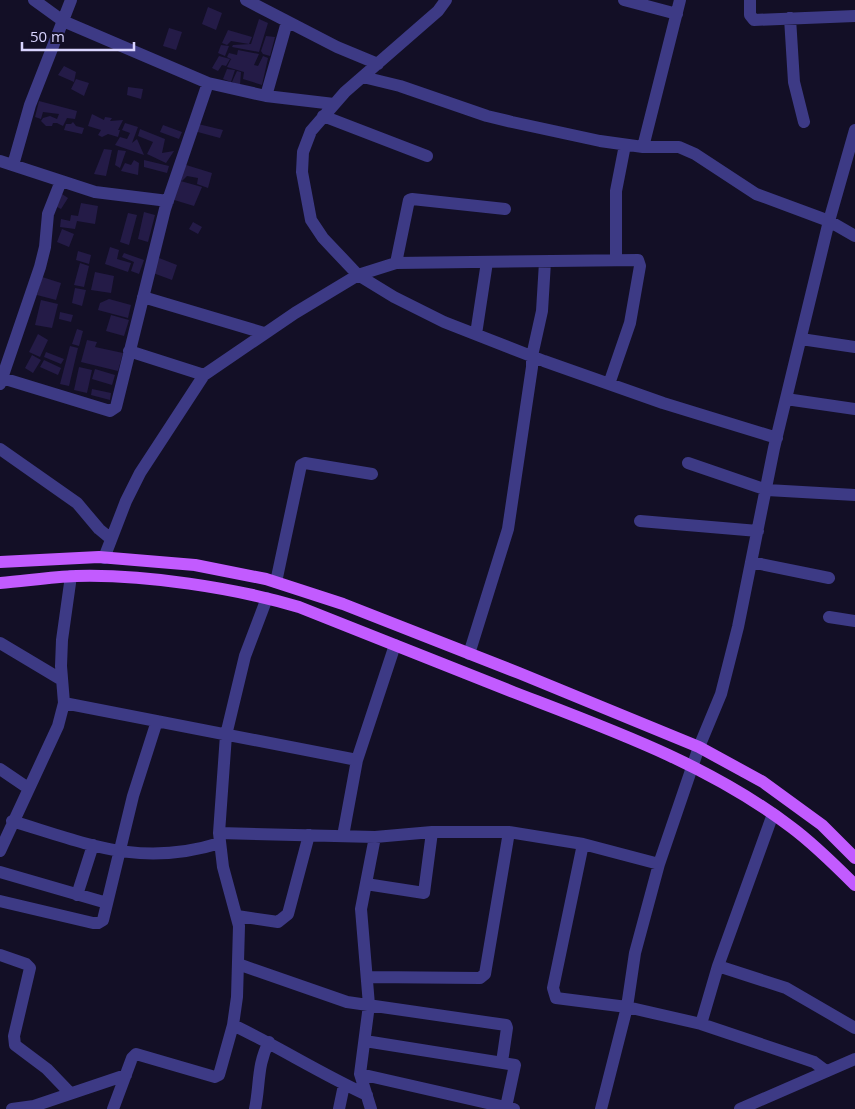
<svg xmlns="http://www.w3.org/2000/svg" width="855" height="1109" font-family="'Open Sans',sans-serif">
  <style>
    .building { fill: #241b47 }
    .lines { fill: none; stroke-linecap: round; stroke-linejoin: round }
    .street { stroke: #3d3a85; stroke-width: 12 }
    .primary { stroke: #c25bff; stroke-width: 12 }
  </style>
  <rect width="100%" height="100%" fill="#130f26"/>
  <path class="building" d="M208,7L222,13L216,30L202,24Z
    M259,19L268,23L259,52L232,47L233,45L251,44Z
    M169,28L182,32L176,50L163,46Z
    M228,30L252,37L249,44L231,41L227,45L222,43Z
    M266,36L275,37L270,56L263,54L261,51Z
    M221,45L229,46L225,56L218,53Z
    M238,50L259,54L254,65L258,66L263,56L268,58L262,85L243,79L244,72L227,67L231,59L233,60L227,57L229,53L237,55Z
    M219,56L230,59L226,66L222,65L218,71L212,68Z
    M64,66L76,72L74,82L58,75Z
    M227,69L235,70L231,82L223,79Z
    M237,71L241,72L240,85L232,82Z
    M76,79L89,83L84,96L71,89Z
    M128,87L143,89L141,99L127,95Z
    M39,101L77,111L75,119L67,118L63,126L57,123H53L52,126H46L41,121L43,118L50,116L57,119L59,114L43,112L41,119L35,117Z
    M92,114L104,120L105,117L112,118L110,121L123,120L118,130H120L118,137L108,134L102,137L98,135L101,130L88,126Z
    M73,122L76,126L84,128L82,134L64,130L66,124H71Z
    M125,123L138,127L132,143L137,139L144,155L115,145L120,137L127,139L130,133L122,130Z
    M198,124L223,130L220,138L194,131Z
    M163,125L182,132L179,139L160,132Z
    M140,129L165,139L162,153L174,151L166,163L147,154L153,142L138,136Z
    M104,149L112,150L106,176L94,174Z
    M118,150L126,151L120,168L115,165Z
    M134,160L139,163L138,175L121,171L125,163L131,165Z
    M144,160L169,166L167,173L144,167Z
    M183,164L212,173L208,188L197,184L198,178L187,176L182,181L178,179Z
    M177,180L202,187L194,206L171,199Z
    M62,194L68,198L61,209L55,206Z
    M81,203L98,206L95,224L77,221L75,229L60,227L61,219L70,221L71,215L78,216Z
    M144,212L155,215L148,242L138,239Z
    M128,213L137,215L129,245L120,242Z
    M193,222L202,227L198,234L189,229Z
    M62,229L74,234L69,247L57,242Z
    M110,247L119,250L117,259L131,263L128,272L105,264Z
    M78,251L91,255L89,264L76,260Z
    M124,253L144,260L139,274L131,271L134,262L122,257Z
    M159,258L177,265L172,280L153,273Z
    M80,263L89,266L84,287L74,285Z
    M95,272L114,276L111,293L91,290Z
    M42,277L61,283L56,300L37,295Z
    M75,288L86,290L82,306L72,303Z
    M109,299L131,305L128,318L98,310L100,303Z
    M41,300L58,304L52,328L35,325Z
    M60,312L73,315L71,322L59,319Z
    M111,315L129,320L124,336L106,331Z
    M77,329L83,331L79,346L72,344Z
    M38,334L48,340L40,357L29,352Z
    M87,340L97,342L95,347L123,353L118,371L81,362Z
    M70,346L78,348L69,386L60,384Z
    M46,352L64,359L61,364L44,357Z
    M32,355L41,360L33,373L25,368Z
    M44,360L61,368L58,375L40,367Z
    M79,367L92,370L87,393L74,390Z
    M95,369L115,375L112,385L92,379Z
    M92,389L111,393L110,400L91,395Z"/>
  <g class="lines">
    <path class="street" d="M34,0L63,21L208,83L266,96L334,104
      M246,0L337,47L378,64
      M446,0L438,11L345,92L311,131L303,152L302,172L311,220L323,238L358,275L394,297L444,322L544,361L663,403L777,438
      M624,0L677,14
      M750,0V15L754,20L855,16
      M790,18L794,82L804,122
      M363,77L400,86L487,116L512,122L600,141L643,147H679L695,154L756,194L829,221L855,236
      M266,96L287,22
      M323,116L427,156
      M643,147L680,0
      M0,161L95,192L168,201
      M13,165L30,105L71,0
      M616,259V191L625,145
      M396,263L409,200L412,199L505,209
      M143,297L264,333
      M476,334L487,262
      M801,339L855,347
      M129,351L204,375
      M2,378L110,411L116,407L165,209L208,83
      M0,384L40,267L45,247L48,214L61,181
      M786,399L855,409
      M0,449L77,503L99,529L111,539
      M688,463L767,490L855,495
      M640,521L758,531
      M104,558L126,501L140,473L204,375L295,313L358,275L396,263L638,260L640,266L630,323L609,384
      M751,562L829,578
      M276,582L301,465L305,463L372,474
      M829,617L855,621
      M0,643L62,680
      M469,654L508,529L532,367V356L542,311L545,262
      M64,703L357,760
      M0,769L28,788
      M12,821C88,844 140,868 220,843
      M219,833L375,837L432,832H509L583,844L659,864
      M343,836L357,760L395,645
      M583,844L553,988L556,998L627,1007L701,1024L814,1062L826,1071
      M0,851L58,726L64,703L61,666L62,640L71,576
      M0,872L107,903
      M366,884L424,893L432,832
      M77,895L93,845
      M0,901L93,923H98L103,920L133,796L157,721
      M237,916L278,922L288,914L309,835
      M0,955L26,964L30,968L14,1036L15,1045L47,1069L70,1093
      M238,964L347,1002L506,1025L507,1028L502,1062
      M718,966L786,988L855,1028
      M368,977L480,978L485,974L509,832
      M701,1024L718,966L773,814
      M233,1025C279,1047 321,1074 367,1095
      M365,1041L515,1065L506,1107
      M360,1074L514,1109
      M12,1109L34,1106L126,1075
      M113,1109L132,1058L136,1054L215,1077L219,1075L233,1025L237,997L239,926L223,867L219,833L226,735L245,656L267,598
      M255,1109C260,1085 257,1064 269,1042
      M339,1109L344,1085
      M371,1109L360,1074L369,1005L361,909L375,837
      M601,1109L627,1007L635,953L659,864L699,747L721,694L738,627L774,448L829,221L855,130
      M740,1109L855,1059"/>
    <path class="primary" d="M0,562L99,557L195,565L266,579L343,604L519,673L699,747L763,782L822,825L855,858
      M0,583C25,581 51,577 76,576C143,574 236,588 299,607C371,636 442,664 513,692C609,729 708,764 791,827C814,844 835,865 855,885"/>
  </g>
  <path d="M22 42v8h112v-8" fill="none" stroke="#d9d4ff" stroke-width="2.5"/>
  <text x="30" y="42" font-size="15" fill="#d9d4ff" stroke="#130f26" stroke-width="4" paint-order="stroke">50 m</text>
</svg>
